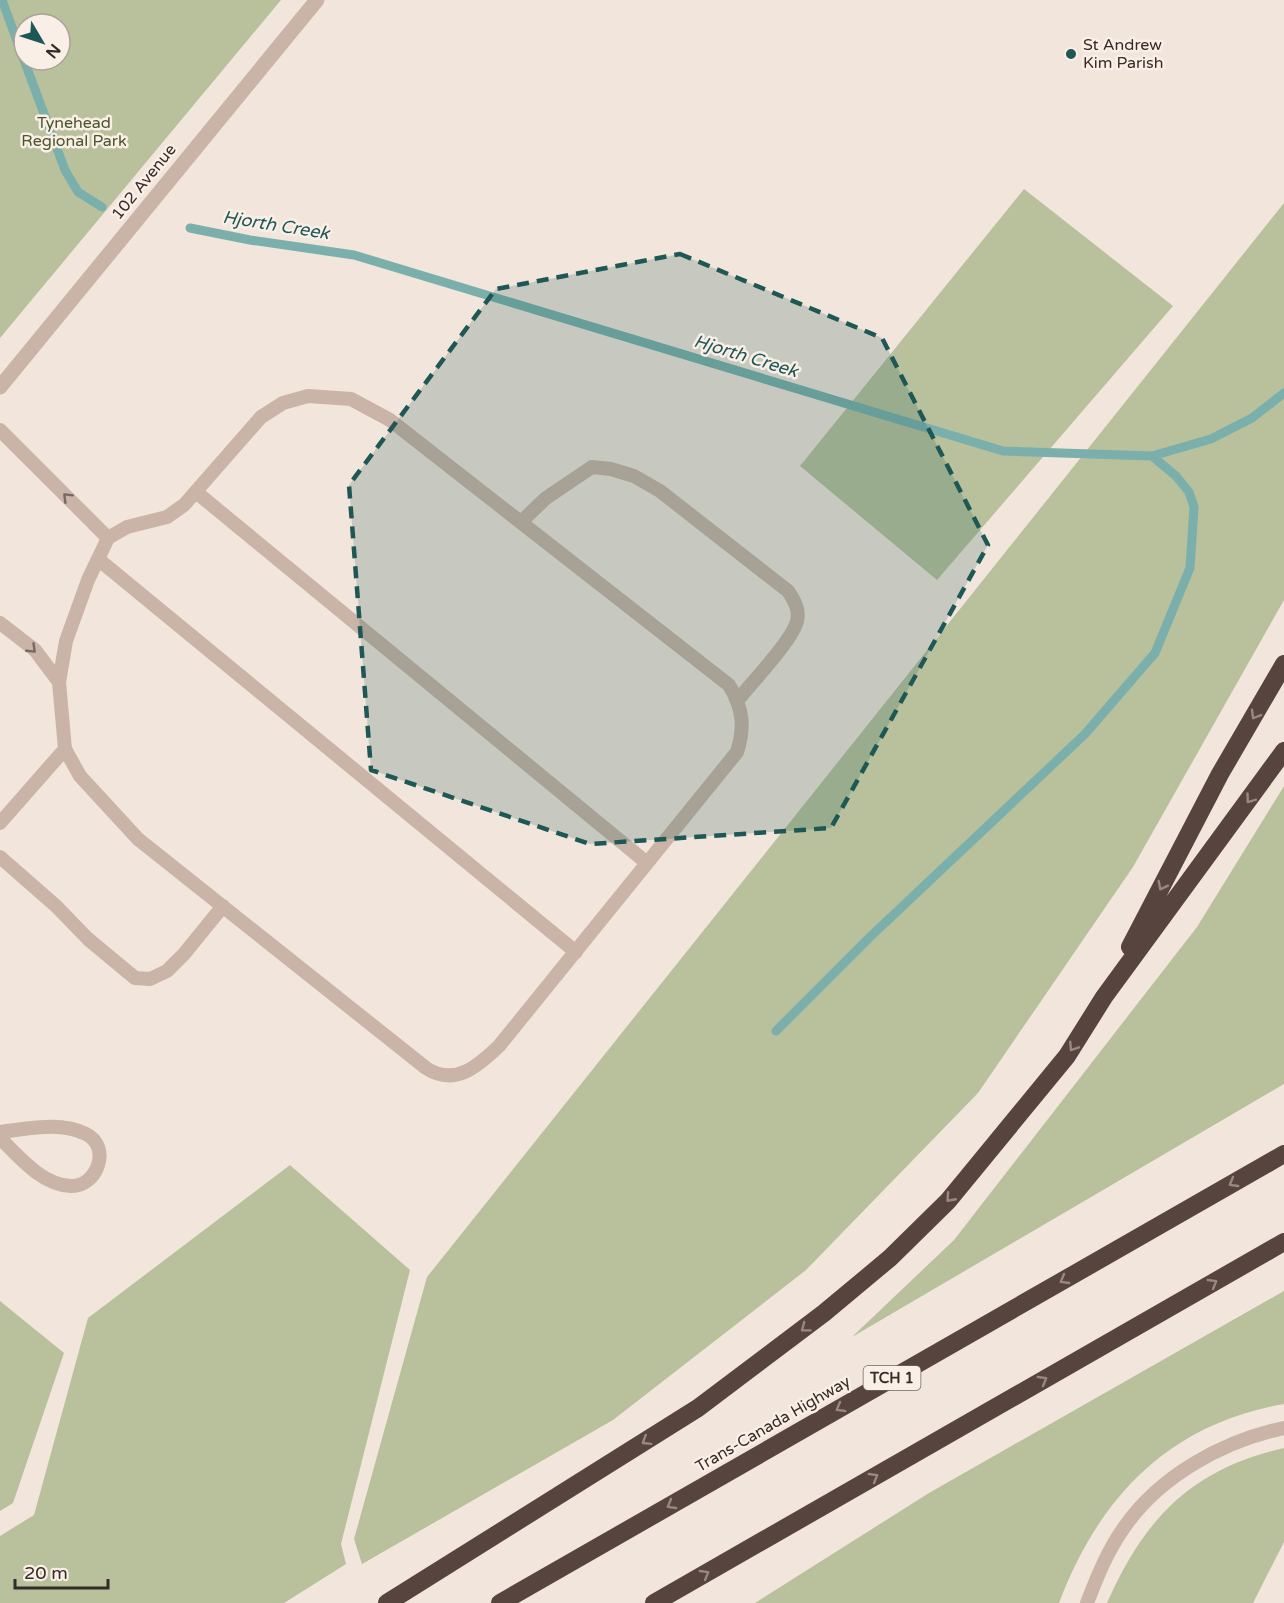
<svg xmlns="http://www.w3.org/2000/svg" width="1284" height="1603" font-family="'Varela Round',sans-serif">
  <style>
    .green { fill: #b8c19b; fill-rule: evenodd }
    .lines { fill: none; stroke-linecap: round; stroke-linejoin: round }
    .stream { stroke: #7aafac; stroke-width: 9 }
    .lane { stroke: #cab3a7; stroke-width: 14 }
    .street { stroke: #cab3a7; stroke-width: 15 }
    .highway { stroke: #58443f; stroke-width: 18 }
    .oneway { stroke: #796861 }
    .oneway2 { stroke: #998882 }
    .marked { fill: #1d5856; fill-opacity: 0.2; stroke: #1d5856; stroke-width: 4.5; stroke-dasharray: 12 8; stroke-linejoin: round }
    .poi-dot { fill: #1d5856; stroke: #faefe7; stroke-width: 2 }
    .labels { text-anchor: middle; dominant-baseline: central; stroke-width: 5; stroke-linejoin: round; paint-order: stroke }
    .shield { fill: #faefe7; stroke: #726661; stroke-width: 1.5 }
    .shield-label { font-size: 15px; font-weight: bold; fill: #372b28 }
    .poi-label { font-size: 16px; fill: #372b28; stroke: #faefe7; text-anchor: start }
    .park-label { font-size: 16px; fill: #4a552b; stroke: #faefe7 }
    .street-label { font-size: 16px; fill: #372b28; stroke: #faefe7 }
    .water-label { font-size: 18px; font-style: italic; fill: #1d5856; stroke: #faefe7 }
  </style>
  <rect width="100%" height="100%" fill="#f2e5db"/>
  <path class="green" d="M0,0H281L0,338ZM24,24H60V60H24Z
    M1024,189L1173,306L937,580L800,466Z
    M1284,203V600L1133,867L978,1093L806,1270L613,1420L362,1564L354,1539L427,1277Z
    M1284,786V1084L852,1337L954,1240L1197,927Z
    M290,1165L410,1270L341,1544L346,1564L284,1603H0V1536L34,1515L88,1318Z
    M1284,1291V1404C1169,1424 1099,1497 1059,1603H755L929,1493Z
    M0,1301L64,1353L13,1503L0,1511Z
    M1284,1448V1542L1253,1603H1107C1144,1519 1191,1469 1284,1448Z"/>
  <g class="lines">
    <path class="stream" d="M2,0L24,60
      M24,60L65,170L78,192L102,207
      M190,228L250,240L354,255L1003,451L1152,456L1211,439L1252,418L1284,393
      M776,1031L870,937L1085,734L1155,653L1190,568L1194,507L1189,492L1176,476L1152,456"/>
    <path class="lane" d="M308,396L351,399L390,420L729,685C743,708 745,727 737,752L499,1046C478,1066 455,1087 426,1068L138,839L80,776L65,749L59,682L66,641L88,580L108,538L127,527L167,517L184,505L261,417L283,403Z
      M0,430L108,538
      M196,492L647,863
      M521,522L546,498L592,467L611,469L634,476L660,491L788,591C794,600 800,610 797,621C792,641 752,682 738,700
      M98,559L576,952
      M0,623L35,650L59,682
      M0,823L65,749
      M0,857L56,906L88,939L135,978L150,979L167,971L184,954L223,906
      M0,1132C28,1129 60,1121 86,1134C112,1147 97,1187 71,1186C42,1185 19,1157 0,1138
      M1087,1603C1097,1577 1107,1552 1123,1529C1159,1476 1223,1441 1284,1428"/>
    <path class="street" d="M0,387L317,0"/>
    <path class="highway" d="M1130,947L1220,774L1284,664
      M387,1603L698,1408L824,1313L890,1258L948,1201L1067,1056L1104,997L1284,751
      M500,1603L1284,1154
      M654,1603L1284,1242"/>
  </g>
  <defs><path id="oneway-chevron" d="M-2-3.5L2.5 0L-2 3.5" fill="none" stroke-width="1.6" stroke-linecap="round" stroke-linejoin="round" transform="scale(1.5)"/></defs>
  <g class="oneway">
    <use href="#oneway-chevron" transform="translate(67 497) rotate(-135)"/>
    <use href="#oneway-chevron" transform="translate(32 649) rotate(44)"/>
  </g>
  <g class="oneway2">
    <use href="#oneway-chevron" transform="translate(1255 715) rotate(120)"/>
    <use href="#oneway-chevron" transform="translate(1250 799) rotate(126)"/>
    <use href="#oneway-chevron" transform="translate(1162 886) rotate(117)"/>
    <use href="#oneway-chevron" transform="translate(1073 1047) rotate(123)"/>
    <use href="#oneway-chevron" transform="translate(1233 1183) rotate(150)"/>
    <use href="#oneway-chevron" transform="translate(950 1198) rotate(132)"/>
    <use href="#oneway-chevron" transform="translate(1064 1280) rotate(150)"/>
    <use href="#oneway-chevron" transform="translate(1213 1283) rotate(-30)"/>
    <use href="#oneway-chevron" transform="translate(805 1328) rotate(143)"/>
    <use href="#oneway-chevron" transform="translate(1043 1380) rotate(-30)"/>
    <use href="#oneway-chevron" transform="translate(840 1408) rotate(150)"/>
    <use href="#oneway-chevron" transform="translate(646 1441) rotate(148)"/>
    <use href="#oneway-chevron" transform="translate(874 1477) rotate(-30)"/>
    <use href="#oneway-chevron" transform="translate(671 1505) rotate(150)"/>
    <use href="#oneway-chevron" transform="translate(705 1574) rotate(-30)"/>
  </g>
  <path class="marked" d="M680,254L882,338L988,545L831,828L590,844L371,770L349,485L496,289Z"/>
  <circle class="poi-dot" cx="1071" cy="54" r="6"/>
  <g class="labels">
    <rect class="shield" x="863.5" y="1366" width="57" height="24" rx="4.5"/>
    <g class="shield-label">
      <text x="892" y="1378">TCH 1</text>
    </g>
    <g class="poi-label">
      <text x="1083" y="45">St Andrew<tspan x="1083" dy="18">Kim Parish</tspan></text>
    </g>
    <g class="park-label">
      <text x="74" y="123">Tynehead<tspan x="74" dy="18">Regional Park</tspan></text>
    </g>
    <g class="street-label">
      <text transform="translate(144 182) rotate(-51)">102 Avenue</text>
      <text transform="translate(773 1424) rotate(-30)">Trans-Canada Highway</text>
    </g>
    <g class="water-label">
      <text transform="translate(276 225) rotate(9)">Hjorth Creek</text>
      <text transform="translate(746 356) rotate(17)">Hjorth Creek</text>
    </g>
  </g>
  <g transform="translate(42 42) rotate(129)"><circle r="28" fill="#faefe7" stroke="#aca19b" stroke-width="1.5"/>
  <path d="M0-4.5L10 22L0 15L-10 22Z" fill="#1d5856"/>
  <text y="-9" font-size="16" font-weight="bold" text-anchor="middle" fill="#372b28">N</text>
  </g>
  <path d="M15 1579v9h93v-9" fill="none" stroke="#372b28" stroke-width="3"/>
  <text x="24" y="1579" font-size="18" fill="#372b28" stroke="#faefe7" stroke-width="4.5" paint-order="stroke">20 m</text>
</svg>
